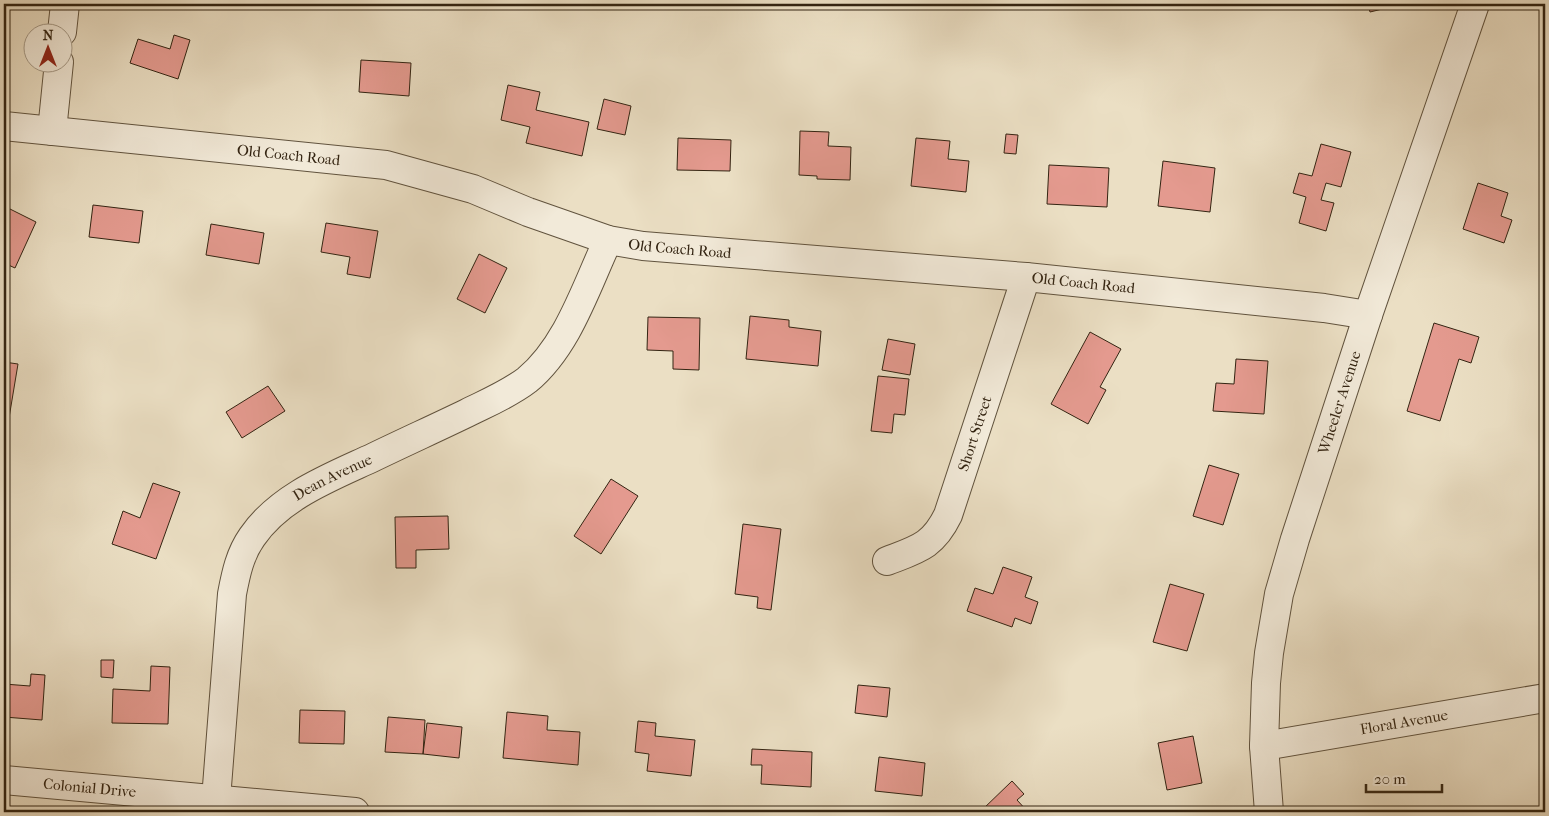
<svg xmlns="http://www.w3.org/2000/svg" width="1549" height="816" font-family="'IM FELL French Canon',serif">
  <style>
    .building { fill: #e49a8f; stroke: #332412 }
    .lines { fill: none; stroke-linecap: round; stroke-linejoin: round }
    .minor-casing { stroke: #61533e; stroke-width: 30 }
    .minor { stroke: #f2ead9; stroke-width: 28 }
    .labels { text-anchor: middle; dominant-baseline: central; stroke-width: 5; stroke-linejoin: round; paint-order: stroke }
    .street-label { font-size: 15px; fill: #332412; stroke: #f2ead9 }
  </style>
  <rect width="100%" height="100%" fill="#ebdfc4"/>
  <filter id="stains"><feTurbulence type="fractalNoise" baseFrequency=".004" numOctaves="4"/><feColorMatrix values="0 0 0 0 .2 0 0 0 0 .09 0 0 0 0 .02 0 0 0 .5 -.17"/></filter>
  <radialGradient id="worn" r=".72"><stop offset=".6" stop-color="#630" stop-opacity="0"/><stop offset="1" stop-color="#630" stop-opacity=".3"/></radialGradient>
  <path class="building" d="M1368,4H1403L1370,12Z
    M174,35L190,40L178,79L130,63L138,39L170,49Z
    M361,60L411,63L409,96L359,92Z
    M508,85L540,92L536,110L589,122L582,156L526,143L530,127L501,120Z
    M604,99L631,106L625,135L597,129Z
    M800,131L829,132L828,146L851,147L850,180L817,179V176L799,175Z
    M1006,134L1018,135L1016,154L1004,153Z
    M678,138L731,140L730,171L677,170Z
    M916,138L950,141L948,159L969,161L966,192L911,186Z
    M1321,144L1351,152L1341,187L1326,183L1321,200L1334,203L1326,231L1299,223L1306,197L1293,193L1299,173L1312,176Z
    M1163,161L1215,168L1210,212L1158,206Z
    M1049,165L1109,168L1107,207L1047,204Z
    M1478,183L1508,193L1501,216L1512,220L1504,243L1463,229Z
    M93,205L143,211L139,243L89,237Z
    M4,206L36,222L15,268L4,263Z
    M326,223L378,231L370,278L347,274L350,257L321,252Z
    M211,224L264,233L259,264L206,255Z
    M479,254L507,268L485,313L457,299Z
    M750,316L789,320V327L821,331L818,366L746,359Z
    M648,317L700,318L699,370L673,369V351L647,350Z
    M1434,323L1479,337L1471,363L1459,359L1440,421L1407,411Z
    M1090,332L1121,349L1100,387L1106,390L1088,424L1051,404Z
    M888,339L915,344L910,375L882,370Z
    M1236,359L1268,361L1264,414L1213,411L1216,383L1234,384Z
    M4,362L18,364L8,424L4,423Z
    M878,376L909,379L905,415L894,414L892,433L871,431Z
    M268,386L285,411L242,438L226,412Z
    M1209,465L1239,474L1223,525L1193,516Z
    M611,479L638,496L601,554L574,536Z
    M153,483L180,492L156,559L112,544L123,511L140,518Z
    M448,516L449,549L416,550V568H396L395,517Z
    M743,524L781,529L771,610L757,608L758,597L735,594Z
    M1003,567L1032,577L1025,597L1038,602L1031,624L1015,618L1012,627L967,611L975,588L993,594Z
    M1170,584L1204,594L1187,651L1153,642Z
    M101,660H114L113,678L101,677Z
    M151,666L170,667L168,724L112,723L113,689L150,691Z
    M31,674L45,675L42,720L4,717V684L30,686Z
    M858,685L890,688L887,717L855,713Z
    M300,710L345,711L344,744L299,743Z
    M507,712L548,716L547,730L580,732L578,765L503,758Z
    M388,717L425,720L423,754L385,752Z
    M638,721L656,723L655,736L695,740L691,776L647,771L649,754L635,752Z
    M427,723L462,727L459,758L423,754Z
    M1193,736L1202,783L1167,790L1158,743Z
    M752,749L812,752L811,787L761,784L762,765H751Z
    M879,757L925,763L922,796L875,791Z
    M1012,781L1024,794L1017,800L1028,812H984L982,810Z"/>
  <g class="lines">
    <g class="minor-casing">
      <g id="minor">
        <path d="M62,32L65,4"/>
        <path id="s1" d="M4,126L386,165L473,189L528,212L608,240L643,246L1026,277L1324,308L1368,315"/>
        <path d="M52,131L59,62"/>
        <path id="s2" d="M887,561C918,549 933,546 948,515L1026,277"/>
        <path id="s3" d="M1264,746L1545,698"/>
        <path id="s4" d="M4,780L355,812"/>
        <path id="s5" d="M215,812L232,594C236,573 240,554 252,537C280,496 331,477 374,457C405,442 436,428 467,413C487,403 509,394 527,380C568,346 586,287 608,240"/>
        <path id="s6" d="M1269,812L1264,746L1266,683L1269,653L1279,594L1295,539L1368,315L1475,4"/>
      </g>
    </g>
    <use href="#minor" class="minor"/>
  </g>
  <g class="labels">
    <g class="street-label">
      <text stroke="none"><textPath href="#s1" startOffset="286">Old Coach Road</textPath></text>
      <text stroke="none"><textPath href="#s1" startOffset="691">Old Coach Road</textPath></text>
      <text stroke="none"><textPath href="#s1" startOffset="1096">Old Coach Road</textPath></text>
      <text stroke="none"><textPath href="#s6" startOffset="420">Wheeler Avenue</textPath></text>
      <text stroke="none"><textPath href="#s2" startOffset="165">Short Street</textPath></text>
      <text stroke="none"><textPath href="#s5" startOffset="381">Dean Avenue</textPath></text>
      <text stroke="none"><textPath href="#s3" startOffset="142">Floral Avenue</textPath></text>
      <text stroke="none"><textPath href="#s4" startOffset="86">Colonial Drive</textPath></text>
    </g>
  </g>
  <rect width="1549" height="816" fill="none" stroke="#ebdfc4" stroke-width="20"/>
  <rect x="5" y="5" width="1539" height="806" fill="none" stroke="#332412" stroke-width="2.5"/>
  <rect x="10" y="10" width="1529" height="796" fill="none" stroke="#332412"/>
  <g transform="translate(48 48)"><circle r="24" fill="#f2ead9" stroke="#a69b89"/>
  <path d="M0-4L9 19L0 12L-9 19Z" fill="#8f2418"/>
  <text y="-8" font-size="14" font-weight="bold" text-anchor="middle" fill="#332412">N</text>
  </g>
  <path d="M1366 784v8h76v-8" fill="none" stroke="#332412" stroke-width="2.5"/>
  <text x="1374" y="784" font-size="15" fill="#332412" stroke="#f2ead9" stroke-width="4" paint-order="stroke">20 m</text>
  <rect width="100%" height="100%" filter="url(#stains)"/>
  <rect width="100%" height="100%" fill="url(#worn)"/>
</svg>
